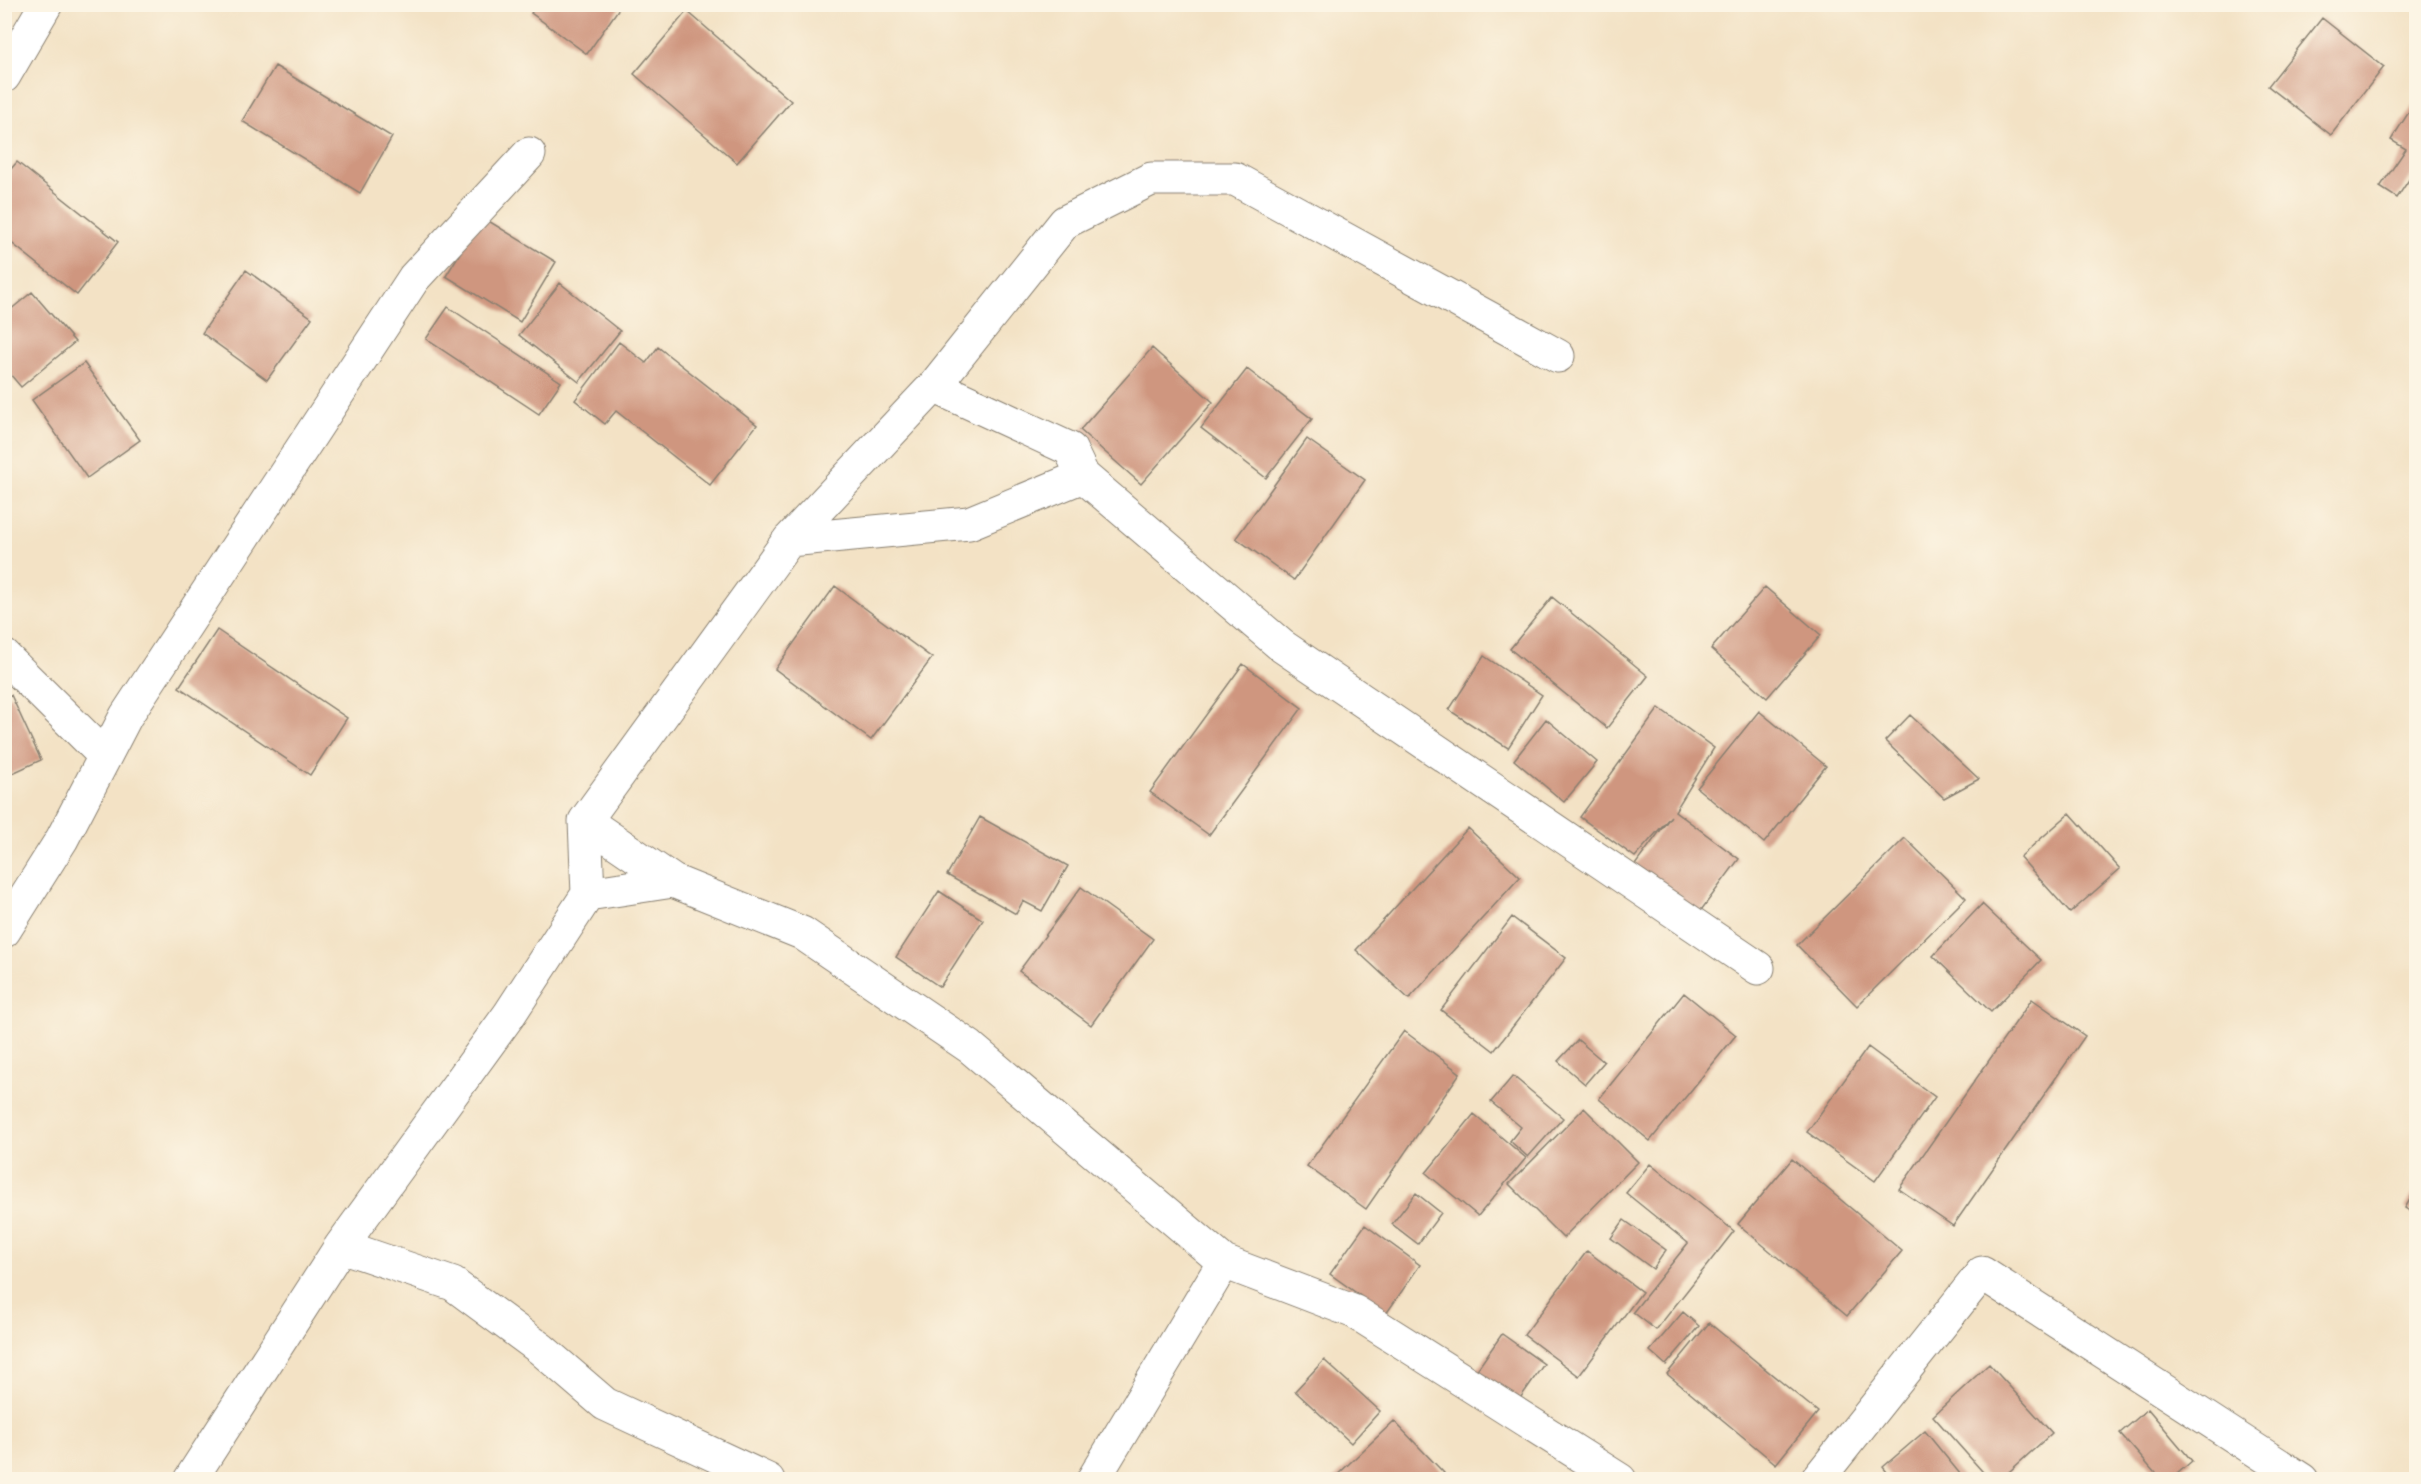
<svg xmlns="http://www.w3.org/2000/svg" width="2421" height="1484" font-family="'IM FELL English',serif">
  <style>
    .building { fill: #cf967f }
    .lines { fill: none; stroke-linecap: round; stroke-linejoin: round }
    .minor-casing { stroke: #887f70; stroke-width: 35 }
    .minor { stroke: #fff; stroke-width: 33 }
  </style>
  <rect width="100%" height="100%" fill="#fcf5e5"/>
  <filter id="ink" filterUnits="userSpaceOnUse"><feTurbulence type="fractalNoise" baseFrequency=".0167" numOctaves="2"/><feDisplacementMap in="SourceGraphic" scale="12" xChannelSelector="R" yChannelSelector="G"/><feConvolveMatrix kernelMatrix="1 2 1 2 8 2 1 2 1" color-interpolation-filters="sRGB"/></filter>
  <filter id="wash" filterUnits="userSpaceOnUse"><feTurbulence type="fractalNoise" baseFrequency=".008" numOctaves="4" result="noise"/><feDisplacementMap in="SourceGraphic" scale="24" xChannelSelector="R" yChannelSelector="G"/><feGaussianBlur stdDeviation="1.35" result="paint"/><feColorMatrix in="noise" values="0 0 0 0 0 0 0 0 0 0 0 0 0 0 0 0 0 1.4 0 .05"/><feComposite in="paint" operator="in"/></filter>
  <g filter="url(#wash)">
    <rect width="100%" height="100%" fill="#f3e2c5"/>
    <g id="blocks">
      <path class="building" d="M537,4H622L587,54L531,13Z
        M687,11L791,101L737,163L634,74Z
        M2322,18L2384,67L2331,135L2268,86Z
        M275,66L392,137L360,193L242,121Z
        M2416,101V169L2397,198L2380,187L2406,149L2391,140Z
        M17,162L118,242L77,295L4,237V177Z
        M482,217L556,262L520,322L446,276Z
        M246,270L312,318L267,380L202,333Z
        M560,283L620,331L579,382L519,335Z
        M32,292L75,342L21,387L4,367V315Z
        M448,307L561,382L539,414L426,339Z
        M619,342L646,363L658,347L757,425L710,485L616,411L605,424L575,400Z
        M1152,348L1213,402L1141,484L1080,430Z
        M84,363L140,440L87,478L32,400Z
        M1247,369L1312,419L1266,478L1201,428Z
        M1307,439L1365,480L1294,580L1236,538Z
        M835,586L932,658L871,740L775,669Z
        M1765,587L1821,635L1767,698L1711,649Z
        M1552,597L1648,676L1607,728L1510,649Z
        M217,630L347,718L310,775L179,687Z
        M1484,656L1542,695L1508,748L1449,710Z
        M1243,664L1302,708L1209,835L1150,792Z
        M11,695L41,760L4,777V698Z
        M1659,708L1714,748L1675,811L1739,859L1696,917L1632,869L1671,816L1635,857L1580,817Z
        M1759,711L1826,766L1764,843L1697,788Z
        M1910,715L1979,779L1944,798L1885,741Z
        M1546,719L1597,762L1564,802L1514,760Z
        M2070,813L2120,869L2070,913L2020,857Z
        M980,817L1068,866L1042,911L1023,901L1016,914L947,875Z
        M1468,828L1520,877L1409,999L1356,950Z
        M1905,838L1966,898L1857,1006L1797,945Z
        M1081,887L1153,939L1091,1025L1019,971Z
        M939,891L983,920L940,987L896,957Z
        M1982,904L2041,960L1991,1012L1933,956Z
        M1512,917L1566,958L1494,1051L1441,1010Z
        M1684,993L1736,1035L1650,1141L1599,1099Z
        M2032,999L2085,1036L1953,1226L1899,1189Z
        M1404,1031L1460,1073L1366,1209L1307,1166Z
        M1578,1040L1604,1062L1585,1084L1558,1061Z
        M1868,1047L1935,1097L1875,1181L1807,1132Z
        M1513,1076L1563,1118L1528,1157L1510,1141L1521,1127L1491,1102Z
        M1584,1108L1638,1162L1563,1238L1509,1184Z
        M1474,1114L1526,1158L1478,1216L1426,1173Z
        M1792,1159L1902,1251L1847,1316L1738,1224Z
        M1650,1164L1734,1231L1656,1330L1633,1312L1688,1243L1626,1193Z
        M2416,1189V1215L2405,1208Z
        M1416,1193L1441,1213L1418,1244L1392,1224Z
        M1624,1220L1666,1250L1653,1269L1611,1238Z
        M1365,1225L1420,1265L1386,1314L1330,1274Z
        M1587,1251L1642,1292L1579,1376L1524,1335Z
        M1683,1312L1699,1326L1666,1365L1650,1351Z
        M1709,1323L1818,1412L1776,1464L1667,1374Z
        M1502,1334L1544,1364L1516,1404L1474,1374Z
        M1324,1360L1380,1411L1351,1443L1295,1391Z
        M1989,1364L2052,1433L2000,1480H1990L1933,1416Z
        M2148,1409L2192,1461L2170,1480H2161L2120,1433Z
        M1394,1421L1444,1473L1437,1480H1332Z
        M1925,1431L1965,1480H1893L1883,1467Z"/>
    </g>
  </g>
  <g filter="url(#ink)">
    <use href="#blocks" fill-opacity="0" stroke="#887f70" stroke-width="1.5"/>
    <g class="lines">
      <g class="minor-casing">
        <path id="minor" d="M4,76L46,4
          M934,386L1070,449L1083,476L1282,646L1758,968
          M789,540L934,386L1065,222L1151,179H1235L1558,356
          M4,656L105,756
          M585,821L673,881L802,933L970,1047L1224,1262L1355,1312L1620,1480
          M588,894L673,881
          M4,931L62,839L126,716L414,278L529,154
          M341,1246L453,1284L541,1349L605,1404L768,1480
          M190,1480L341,1246L509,1015L588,894L585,821L789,540L969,523L1083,476
          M1093,1480L1224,1262
          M1817,1480L1982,1273L2302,1480"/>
      </g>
      <use href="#minor" class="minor"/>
    </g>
  </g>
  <rect width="2421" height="1484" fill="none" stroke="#fcf5e5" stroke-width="24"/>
</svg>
